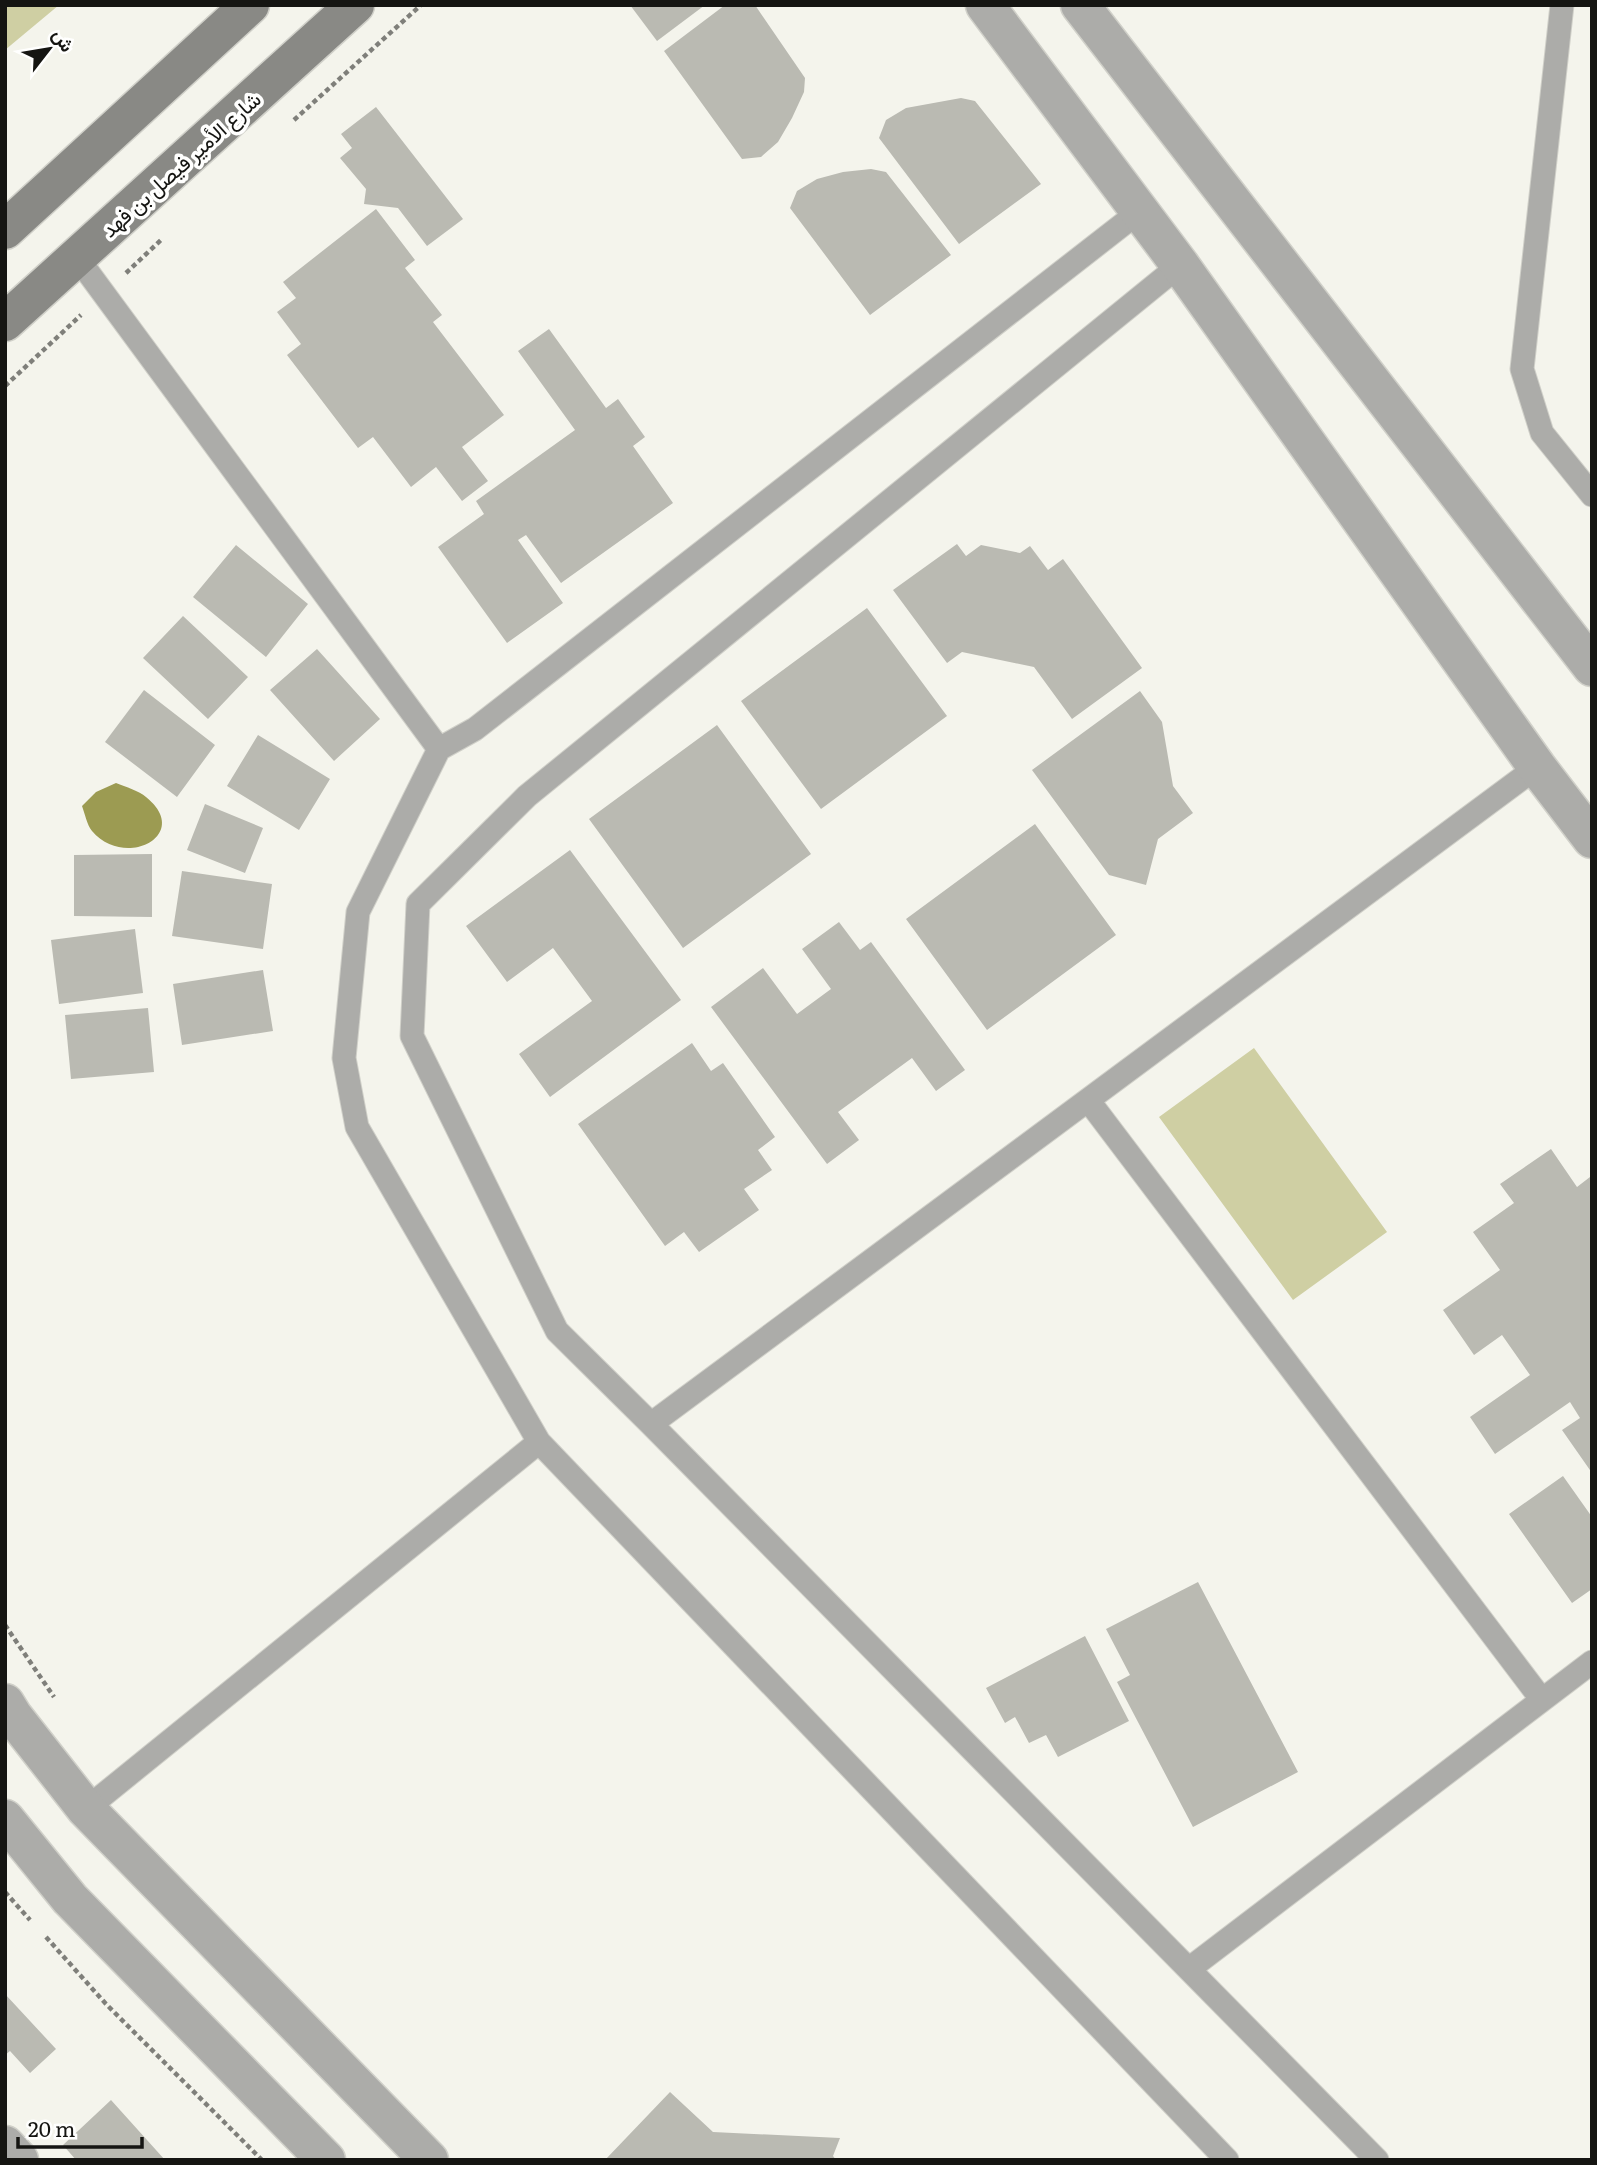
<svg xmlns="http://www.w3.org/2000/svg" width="1597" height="2165" font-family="Literata,Vazirmatn,serif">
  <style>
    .green { fill: #cfcfa3 }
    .water { fill: #9c9b52 }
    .building { fill: #babab2 }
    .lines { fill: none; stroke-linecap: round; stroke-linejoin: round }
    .lane-casing { stroke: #d0d0c9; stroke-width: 25 }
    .street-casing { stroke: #d0d0c9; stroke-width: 41 }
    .secondary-casing { stroke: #d0d0c9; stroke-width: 41 }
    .path { stroke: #7f7f7a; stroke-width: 4.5; stroke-dasharray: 5 3.5; stroke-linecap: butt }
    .lane { stroke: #acaca9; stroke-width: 23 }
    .street { stroke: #acaca9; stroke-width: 38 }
    .secondary { stroke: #898985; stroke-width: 38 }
    .labels { text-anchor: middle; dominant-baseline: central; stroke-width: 7; stroke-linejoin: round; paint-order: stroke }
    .street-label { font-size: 21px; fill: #151512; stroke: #fffffe }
  </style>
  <rect width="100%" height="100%" fill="#f4f4ec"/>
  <path class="green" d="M5,5H59L5,50Z
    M1254,1048L1387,1232L1293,1300L1159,1117Z"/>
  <path class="water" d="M116,783C126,787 139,791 146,797C193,835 125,870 92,831C87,825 85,814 82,806L96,792Z"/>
  <path class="building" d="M630,5H705L657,41Z
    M725,5H755L805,78L804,92L792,118L778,142L761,157L742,159L664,51Z
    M961,98L975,101L1041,184L959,244L879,138L886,120L906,108Z
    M376,107L463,219L427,246L398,208L364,204L366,189L340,158L352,148L341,134Z
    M871,169L886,172L951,255L870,315L790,208L797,191L817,179L843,172Z
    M376,209L415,260L405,268L442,315L433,322L504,415L462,447L488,481L462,501L436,467L411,487L373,437L358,448L287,355L301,344L277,312L296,298L283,282Z
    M549,329L606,408L618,399L645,437L633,446L673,503L561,583L526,535L518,540L563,603L507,643L438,547L484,514L476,501L575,430L518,351Z
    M957,544L966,556L981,545L1020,553L1030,546L1048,570L1063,559L1142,668L1072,719L1034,667L962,652L947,663L893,590Z
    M236,545L308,604L266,657L193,597Z
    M867,608L947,716L821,809L741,701Z
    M183,616L248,677L208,719L143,658Z
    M317,649L380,719L334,761L270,690Z
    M144,690L215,745L177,797L105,742Z
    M1140,691L1162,722L1173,786L1193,813L1158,839L1146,885L1109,875L1032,770Z
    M717,725L811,854L683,948L589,819Z
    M258,735L330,779L299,830L227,786Z
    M205,804L263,828L245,873L187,850Z
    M1035,824L1116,935L987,1030L906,919Z
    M570,850L681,1000L550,1097L519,1054L592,1001L553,948L507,982L466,926Z
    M152,854V917L74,916V855Z
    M182,871L272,884L263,949L172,936Z
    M839,922L860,950L871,942L965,1070L936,1091L912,1058L838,1112L859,1140L827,1164L711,1007L763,968L797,1014L831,989L802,949Z
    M135,929L143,993L59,1004L51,940Z
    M263,970L273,1031L182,1045L173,984Z
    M148,1008L154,1072L71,1079L65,1015Z
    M692,1043L711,1071L723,1063L775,1137L758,1150L772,1170L744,1189L759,1210L699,1252L684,1232L665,1246L578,1124Z
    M1551,1149L1577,1187L1590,1177L1592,1179V1473L1562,1430L1580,1418L1570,1402L1495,1454L1470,1417L1530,1375L1502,1335L1474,1355L1443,1310L1500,1270L1473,1232L1514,1203L1500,1184Z
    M1563,1476L1592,1517V1589L1572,1603L1509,1514Z
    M1198,1582L1298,1772L1193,1827L1117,1682L1130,1675L1106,1629Z
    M1085,1636L1129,1721L1058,1757L1046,1735L1029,1743L1015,1717L1005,1723L986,1688Z
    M5,1994L56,2049L30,2073L10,2051L5,2055Z
    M670,2092L713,2132L840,2138L833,2156L836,2160H605Z
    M111,2100L165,2160H76L63,2145Z"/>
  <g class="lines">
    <g class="lane-casing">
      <path id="lane" d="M1562,5L1522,369L1542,433L1592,495
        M1140,211L475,729L439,749L358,912L344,1058L357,1127L539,1442L1227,2160
        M76,256L439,749
        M1180,265L527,796L418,904L412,1036L557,1331L651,1424L1377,2160
        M1088,1100L1542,1700
        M651,1424L1537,767
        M86,1809L539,1442
        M1189,1969L1592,1662"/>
    </g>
    <g class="street-casing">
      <path id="street" d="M985,5L1180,265L1537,767L1592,839
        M1080,5L1592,667
        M5,1703L13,1716L86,1809L429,2160
        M5,1819L70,1899L326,2160
        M5,2145L19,2160"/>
    </g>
    <g class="secondary-casing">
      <path id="secondary" d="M5,230L250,5
        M5,322L355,5"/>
    </g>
    <path class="path" d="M294,120L421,5
      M126,273L161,240
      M5,386L81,315
      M5,1625L54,1697
      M5,1892L30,1920
      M46,1937L106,2004L262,2160"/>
    <use href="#lane" class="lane"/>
    <use href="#street" class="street"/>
    <use href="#secondary" class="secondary"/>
  </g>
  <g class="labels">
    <g class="street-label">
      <text transform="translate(180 163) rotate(-42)">شارع الأمير فيصل بن فهد</text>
    </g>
  </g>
  <rect width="1597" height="2165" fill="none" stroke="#151512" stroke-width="14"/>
  <g transform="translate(49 49) rotate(59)" stroke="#fffffe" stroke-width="5" paint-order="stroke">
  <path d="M0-5L12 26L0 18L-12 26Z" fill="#151512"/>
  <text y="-10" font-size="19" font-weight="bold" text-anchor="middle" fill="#151512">ش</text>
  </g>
  <path d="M18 2137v10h124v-10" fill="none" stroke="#151512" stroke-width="3.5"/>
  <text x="28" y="2137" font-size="21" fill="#151512" stroke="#fffffe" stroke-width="5" paint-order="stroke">20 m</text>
</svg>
